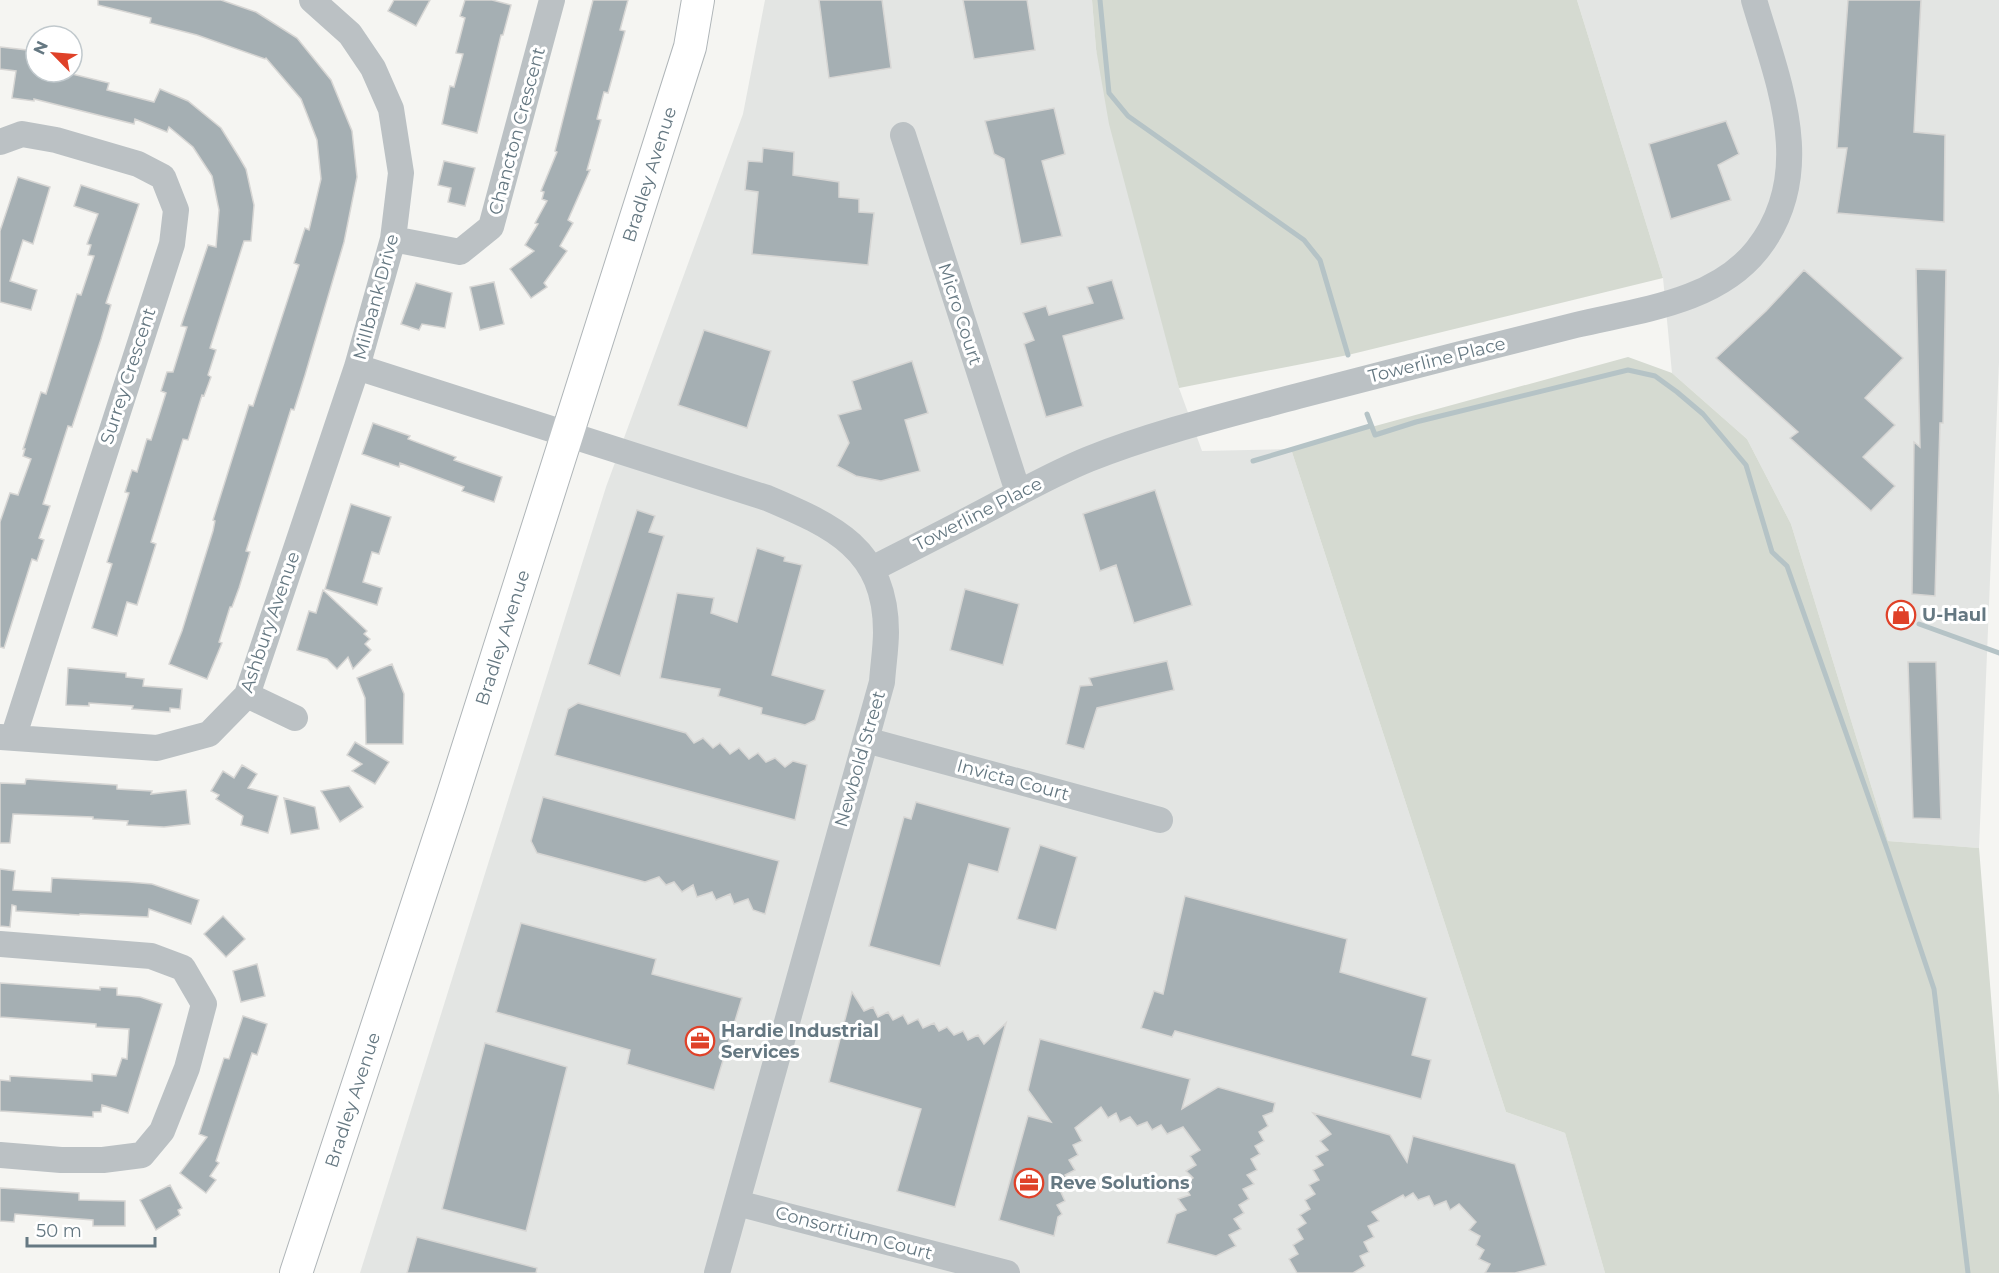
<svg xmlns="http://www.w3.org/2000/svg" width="1999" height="1273" font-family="Montserrat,sans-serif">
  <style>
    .built { fill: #e3e5e3 }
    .green { fill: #d5dad1 }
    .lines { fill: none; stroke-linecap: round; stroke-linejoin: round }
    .stream { stroke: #b5c3c6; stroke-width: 5 }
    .building { fill: #a5afb3; stroke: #d7d6d4; stroke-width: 1.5 }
    .major-casing { stroke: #afb5b8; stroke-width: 34 }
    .minor { stroke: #bbc1c4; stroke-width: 26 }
    .major { stroke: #fff; stroke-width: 32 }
    .labels { text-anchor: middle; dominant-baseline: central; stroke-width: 6; stroke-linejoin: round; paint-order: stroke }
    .street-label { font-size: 18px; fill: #657882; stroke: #fff }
    .poi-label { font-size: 18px; font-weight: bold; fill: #657882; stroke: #fff; text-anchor: start }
  </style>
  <rect width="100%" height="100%" fill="#f5f5f2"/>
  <path class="built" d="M765,0H1092L1096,49L1179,388L1202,451L1291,449L1506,1112L1565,1133L1605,1273H360L606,487L743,114Z
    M1577,0H1999V362L1979,848L1888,841L1791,524L1747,439L1672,373L1663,278Z"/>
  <path class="green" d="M1092,0H1577L1663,278L1348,355L1179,388L1109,124L1096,49Z
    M1628,357L1672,373L1747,439L1791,524L1888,841L1979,848L1999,1095V1273H1605L1565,1133L1506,1112L1291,449Z"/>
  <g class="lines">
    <path class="stream" d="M1100,0L1109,93L1128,116L1304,240L1320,260L1348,355
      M1367,414L1375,435L1416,422L1628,370L1655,376L1677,392L1703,414L1746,465L1772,552L1787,566L1888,852L1934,989L1968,1273
      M1253,461L1370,426L1372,427
      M1919,624L1999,653"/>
  </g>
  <path class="building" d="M98,0H221L256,12L297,38L331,80L352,131L357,177L344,242L305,375L294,410L291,409L246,551L250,552L239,588L232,607H230L219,642L222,643L207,679L169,664L182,631L213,531L215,521L213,520L249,405L253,406L299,265L294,263L305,228L309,230L321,179L317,140L301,99L266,58L265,59L197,35L150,23L151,18L98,5Z
    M394,0H430L416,26L388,11Z
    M465,0H492L511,5L503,35H501L477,133L442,124L450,86L454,87L463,54L456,53L465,18L460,16Z
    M593,0H628L620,30L625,31L608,93L604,92L597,119L601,120L587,170H590L568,220L573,223L560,246L567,251L544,283L547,287L531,298L510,269L534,251L525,245L538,224L535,223L547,201L542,199L544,192L541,191L557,152L555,151Z
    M819,0H882L891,68L829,78Z
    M963,0H1027L1035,50L974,59Z
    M1848,0H1921L1914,132L1945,135L1944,222L1837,213L1847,148H1837Z
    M0,47L36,51V72H64L109,83L107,90L154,102L160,89L188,101L221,128L239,157L246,169L254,205L251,241H244L210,348L216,350L208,375L211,377L204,396L202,395L188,440L183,439L151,542L156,544L137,605L127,602L117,636L92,628L112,564L107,562L129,493L125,492L132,470L137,472L147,439L151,440L166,393L161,391L167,372H173L187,327L181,326L208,245L216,247L219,210L212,176L193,147L169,127L167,132L135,119L134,124L34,99V101L12,98L16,71L0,69Z
    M1054,108L1065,154L1042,161L1062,236L1021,244L1004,159L994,154L985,121Z
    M1726,121L1739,154L1718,165L1731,200L1671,219L1649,144Z
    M763,148L794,152L793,175L839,182V197L859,199V212L874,213L868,265L752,254L758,192L745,190L748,161L762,162Z
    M444,161L475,168L465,206L448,202L451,188L438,185Z
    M18,177L50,187L33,244L23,240L10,281L37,290L31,310L0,302V231Z
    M81,185L139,204L106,303L111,305L101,339L72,427L68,426L43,504L50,506L39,538L44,540L37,561L32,559L4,648L0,647V522L10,493L18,495L31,459L23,456L25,449H23L41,392L46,394L77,294L81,295L94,256L88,255L91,245L87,244L98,214L74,206Z
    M1916,269L1946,270L1943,423H1940L1935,596L1912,594L1914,442L1920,447Z
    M1804,270L1903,358L1865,398L1895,425L1863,457L1895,486L1871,511L1790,438L1798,432L1716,358L1766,311Z
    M1112,280L1124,319L1063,336L1083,406L1046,417L1024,344L1034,340L1023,313L1046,306L1049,315L1093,303L1087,287Z
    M494,282L504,324L480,330L470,287Z
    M416,283L452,293L445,328L422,324L419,330L401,324Z
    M704,330L771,351L747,428L678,405Z
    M912,361L928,413L905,420L920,471L881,481L856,476L837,466L849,443L838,415L861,409L852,381Z
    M373,423L410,436L408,439L456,457L454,460L502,477L494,502L462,491L464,487L400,463L399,467L362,454Z
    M1155,490L1192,605L1134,623L1116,565L1100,571L1083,514Z
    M351,504L391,517L379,554L372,552L363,582L382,588L377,605L325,589Z
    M637,510L655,516L649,532L664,536L620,676L588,664Z
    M757,548L785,557L784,561L802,565L772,675L825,690L815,720L805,725L761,714L762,708L718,696L720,689L660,678L677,593L714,598L711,613L737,622Z
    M965,589L1019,604L1003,665L950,650Z
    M323,590L367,631L364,634L370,639L365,644L371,650L353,669L348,657L337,669L327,659L297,650L309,611L316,613Z
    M1167,661L1174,690L1097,708L1084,749L1066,744L1080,686L1092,685L1089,678Z
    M1908,662H1936L1941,819L1913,818Z
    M392,664L404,694L403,744H366L365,698L357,678Z
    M68,668L126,673V677L144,679L143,686L182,689L180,709L170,708V712L132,709L133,706L89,703V706L66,705Z
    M578,703L686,733L694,743L703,738L713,748L720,743L730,754L739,748L749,759L758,753L766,762L775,758L785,767L793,761L807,765L795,820L555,755L568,709Z
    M355,742L389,762L375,784L352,771L362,764L347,755Z
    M242,765L257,774L248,788L278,796L268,833L241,825L243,816L216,799L219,795L211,791L223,771L234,778Z
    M26,779L117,785V789L152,791L151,794L186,790L190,824L164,827L127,825L128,821L93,819V817L13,814L10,843H0V783L25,784Z
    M349,786L363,807L340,822L321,791Z
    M543,797L779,861L765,914L753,910L748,899L734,904L730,894L716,900L712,892L697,897L693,885L682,892L674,882L666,885L659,877L645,882L537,853L531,841Z
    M284,798L315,807L319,829L291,834Z
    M916,802L1010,828L998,872L969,864L940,966L869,946L904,817L911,819Z
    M1040,845L1077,857L1056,930L1017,919Z
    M0,869L15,871L13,890L51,892L52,878L129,882L152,884L199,900L191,924L149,909L148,917L80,914L79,915L16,911V906L12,905L10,927L0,926Z
    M1185,896L1347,939L1340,972L1427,998L1412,1055L1431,1060L1421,1099L1175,1031L1172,1037L1141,1028L1154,991L1163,994Z
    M223,916L245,939L226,957L204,934Z
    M521,923L656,959L652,974L742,998L714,1090L627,1064L630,1050L496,1012Z
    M257,964L265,996L241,1002L233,971Z
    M0,983L100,990V987L117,988V995L140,997L162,1004L128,1113L102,1105L101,1112H93V1117L0,1111V1080L10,1081V1076L92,1081V1074L116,1076L122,1058L127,1059L129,1029L96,1027V1024L0,1017Z
    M852,992L864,1011L873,1007L878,1017L888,1012L893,1020L903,1015L908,1024L918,1019L923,1028L934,1023L939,1031L947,1027L954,1035L963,1031L968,1040L978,1035L984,1044L1006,1023L955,1207L897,1191L921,1109L829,1082Z
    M243,1016L267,1024L257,1055L252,1053L216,1161L219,1163L210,1176L216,1180L206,1193L180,1173L207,1137L199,1134L224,1058L229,1059Z
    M1040,1039L1190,1079L1182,1109L1218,1087L1275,1103L1273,1112L1263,1116L1268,1126L1259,1132L1264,1141L1255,1146L1260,1154L1251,1159L1257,1170L1247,1175L1254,1184L1243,1189L1249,1199L1239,1205L1244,1213L1234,1219L1241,1229L1229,1235L1236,1246L1216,1256L1167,1243L1176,1214L1186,1210L1178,1199L1190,1195L1183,1185L1193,1178L1186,1171L1196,1165L1190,1156L1200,1150L1183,1127L1167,1134L1161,1125L1152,1130L1147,1122L1137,1126L1130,1117L1120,1122L1116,1113L1108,1118L1101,1107L1075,1128L1082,1141L1073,1145L1078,1155L1069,1160L1075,1170L1065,1175L1071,1184L1060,1190L1065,1201L1057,1205L1062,1214L1058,1217L1054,1236L999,1220L1028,1116L1051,1122L1028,1090Z
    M485,1043L567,1067L526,1231L442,1209Z
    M1313,1113L1390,1135L1407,1162L1413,1136L1515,1164L1546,1265L1515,1273H1485L1490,1264L1479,1259L1484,1250L1476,1245L1480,1236L1469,1230L1476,1222L1459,1204L1450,1210L1446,1201L1434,1206L1429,1196L1418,1200L1413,1193L1405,1198L1403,1195L1372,1212L1379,1221L1368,1226L1374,1237L1364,1242L1369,1252L1360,1256L1365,1266L1353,1273H1297L1289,1259L1298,1254L1293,1245L1303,1239L1297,1229L1306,1223L1300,1215L1310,1209L1305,1200L1315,1194L1309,1185L1319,1180L1313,1170L1323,1165L1316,1156L1328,1150L1320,1141L1331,1134Z
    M170,1185L182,1208L178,1210L180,1215L156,1230L140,1200Z
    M0,1188L79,1193V1200L125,1201V1226H93V1220L15,1214L14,1222L0,1221Z
    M417,1237L537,1268L536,1273H407Z"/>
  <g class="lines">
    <g class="major-casing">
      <g id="major">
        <path id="s1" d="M296,1273L450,804L690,47L698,0"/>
      </g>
    </g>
    <path class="minor" d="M903,135L1018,492
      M0,142L22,134L56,140L138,164L163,177L176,210L172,244L13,738
      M393,239L460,252L491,227L552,0
      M357,367L767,498C833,526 886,549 886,632C886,648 883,666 882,682L717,1273
      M872,569C913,548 955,527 996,505C1026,489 1057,472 1089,459C1157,432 1228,415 1298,396C1391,372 1483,348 1576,325C1638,310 1715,303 1757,250C1818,173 1778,82 1754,0
      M247,695L295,718
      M0,737L157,748L209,734L247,695L357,367L393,239L401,173L391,109L373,68L350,34L312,0
      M866,740L1160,820
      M0,944L151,956L183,968L204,1004L187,1068L162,1131L142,1155L103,1160H61L0,1155
      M737,1203L1007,1273"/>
    <use href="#major" class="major"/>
  </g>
  <defs>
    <g id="shop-ring" transform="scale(1.5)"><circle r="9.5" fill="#fff" stroke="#df4128" stroke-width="1.5"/><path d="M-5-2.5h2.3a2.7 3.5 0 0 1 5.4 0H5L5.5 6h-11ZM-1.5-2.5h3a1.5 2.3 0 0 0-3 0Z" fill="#df4128"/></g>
    <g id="office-ring" transform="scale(1.5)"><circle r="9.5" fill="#fff" stroke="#df4128" stroke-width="1.5"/><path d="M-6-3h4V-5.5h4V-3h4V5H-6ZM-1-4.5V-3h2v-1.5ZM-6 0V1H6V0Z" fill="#df4128"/></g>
  </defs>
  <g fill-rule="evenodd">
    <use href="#shop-ring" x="1901" y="615"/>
    <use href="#office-ring" x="700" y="1041"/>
    <use href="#office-ring" x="1029" y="1183"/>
  </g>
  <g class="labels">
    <g class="street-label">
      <text transform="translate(517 131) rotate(-75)">Chancton Crescent</text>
      <text stroke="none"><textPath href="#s1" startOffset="1154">Bradley Avenue</textPath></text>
      <text transform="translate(376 297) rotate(-75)">Millbank Drive</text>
      <text transform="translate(960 314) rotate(72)">Micro Court</text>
      <text transform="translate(1437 360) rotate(-14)">Towerline Place</text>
      <text transform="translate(128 376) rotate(-72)">Surrey Crescent</text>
      <text transform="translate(978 514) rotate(-27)">Towerline Place</text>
      <text transform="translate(270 622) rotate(-71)">Ashbury Avenue</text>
      <text stroke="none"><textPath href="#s1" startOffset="668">Bradley Avenue</textPath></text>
      <text transform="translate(860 759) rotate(-74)">Newbold Street</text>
      <text transform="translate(1013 780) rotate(15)">Invicta Court</text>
      <text stroke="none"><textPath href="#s1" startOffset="182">Bradley Avenue</textPath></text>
      <text transform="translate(854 1233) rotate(15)">Consortium Court</text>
    </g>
    <g class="poi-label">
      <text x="1922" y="615">U-Haul</text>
      <text x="721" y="1031">Hardie Industrial<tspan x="721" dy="21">Services</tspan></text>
      <text x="1050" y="1183">Reve Solutions</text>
    </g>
  </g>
  <g transform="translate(54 54) rotate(295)"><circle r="28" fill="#ffffff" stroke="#c1c9cd" stroke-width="1.5"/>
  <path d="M0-4.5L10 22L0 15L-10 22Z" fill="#df4128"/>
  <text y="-9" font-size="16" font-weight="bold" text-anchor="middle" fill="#657882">N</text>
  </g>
  <path d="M27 1237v9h128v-9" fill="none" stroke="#657882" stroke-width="3"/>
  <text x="36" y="1237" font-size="18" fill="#657882" stroke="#ffffff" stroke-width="4.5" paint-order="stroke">50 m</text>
</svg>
